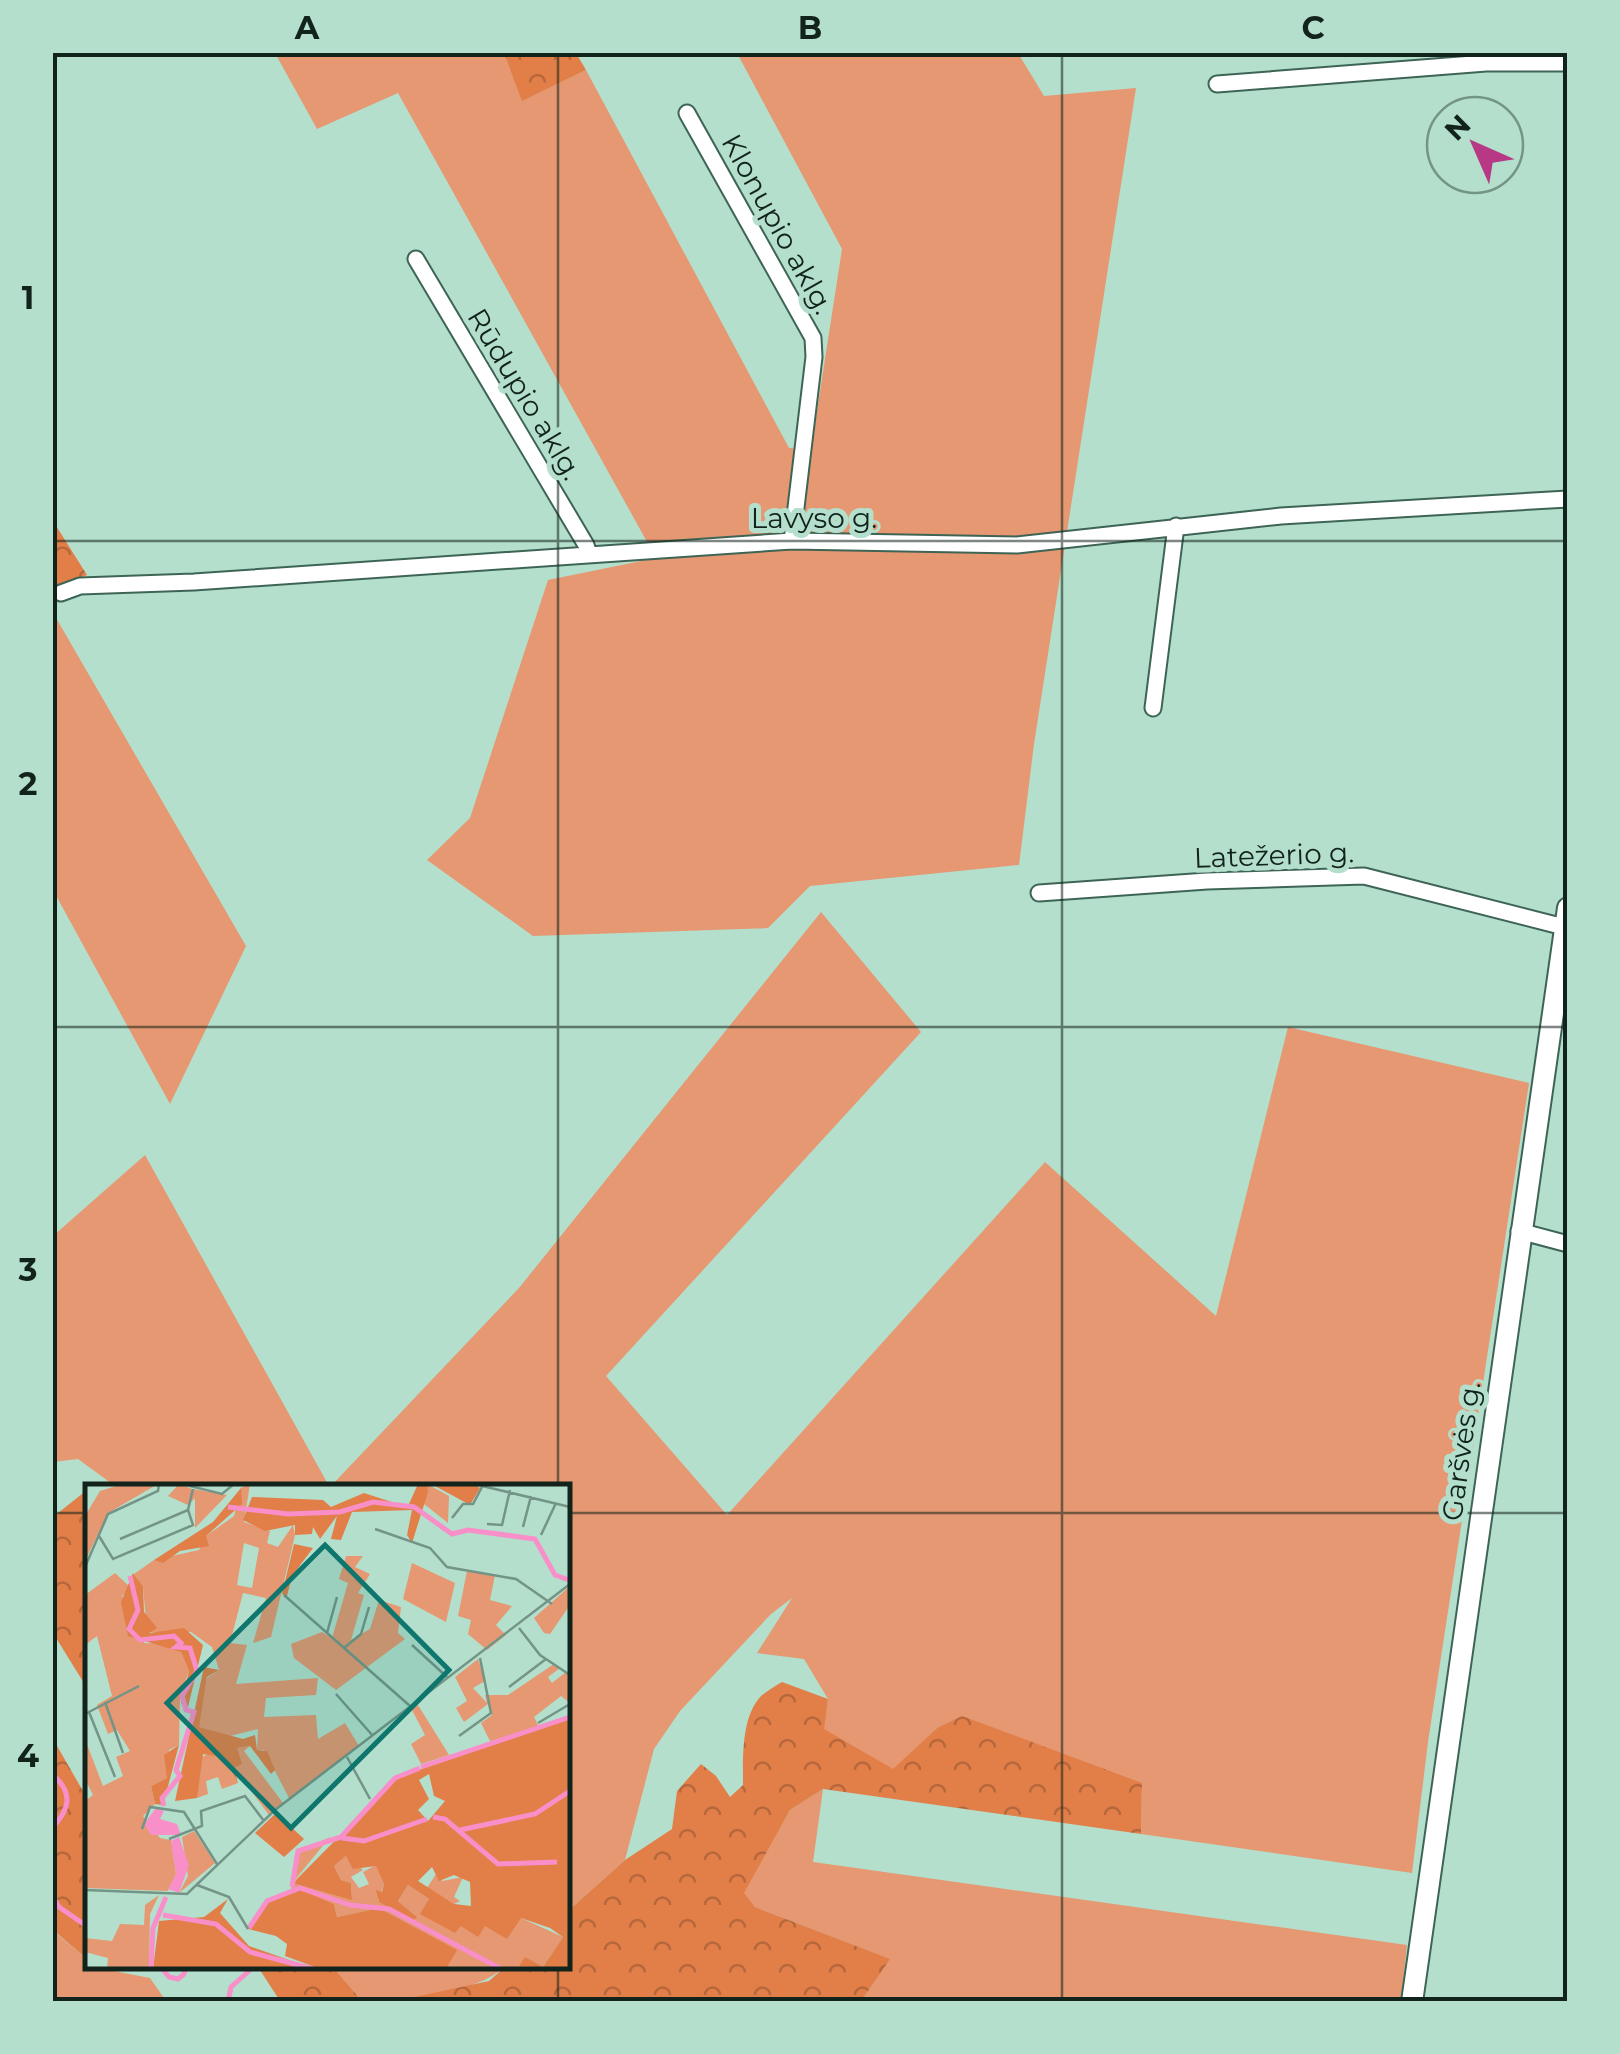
<svg xmlns="http://www.w3.org/2000/svg" width="1620" height="2054" font-family="Montserrat,sans-serif">
  <style>
    .grass { fill: #e59871 }
    .forest { fill: url(#forest-crowns) }
    .lines { fill: none; stroke-linecap: round; stroke-linejoin: round }
    .stream { stroke: #f88fc8; stroke-width: 5 }
    .minor-casing { stroke: #3e6455; stroke-width: 19 }
    .major-casing { stroke: #3e6455; stroke-width: 24 }
    .minor { stroke: #fff; stroke-width: 15 }
    .major { stroke: #fff; stroke-width: 20 }
    .grid { fill: none; stroke: #12231c; stroke-width: 2.5; stroke-opacity: 0.55 }
    .labels { text-anchor: middle; dominant-baseline: central; stroke-width: 10; stroke-linejoin: round; paint-order: stroke }
    .street-label { font-size: 28px; fill: #12231c; stroke: #b4dfcd }
    .inset-river { fill: none; stroke: #f88fc8; stroke-width: 5 }
    .inset-road { fill: none; stroke: #739486; stroke-width: 2.5 }
    .view { fill: #0f766e; fill-opacity: 0.15; stroke: #0f766e; stroke-width: 5 }
    .inset-edge { fill: none; stroke: #12231c; stroke-width: 5 }
    .neatline { fill: none; stroke: #12231c; stroke-width: 4 }
    .grid-label { font-size: 32px; text-anchor: middle; font-weight: bold; fill: #12231c }
  </style>
  <defs>
    <pattern id="forest-crowns" width="20" height="18" patternUnits="userSpaceOnUse" patternTransform="scale(2.5)"><rect width="20" height="18" fill="#e27e48"/><path d="M2 6a3 3 0 1 1 6 0M12 15a3 3 0 1 1 6 0" fill="none" stroke="#b6673b"/></pattern>
  </defs>
  <rect width="100%" height="100%" fill="#b4dfcd"/>
  <path class="grass" d="M275,53H504L523,100L586,70L789,448L811,450L842,249L737,53H1018L1044,96L1136,88L1034,744L1019,865L810,886L768,928L533,936L427,860L470,818L548,580L656,558L398,93L317,129Z
    M52,611L246,946L170,1104L53,890Z
    M821,912L921,1032L606,1376L727,1515L1045,1162L1216,1316L1288,1027L1529,1083L1428,1742L1412,1873L1141,1834L1142,1783L937,1728L893,1770L823,1729L828,1699L804,1659L757,1653L792,1598L771,1614L680,1711L654,1749L625,1860L568,1911V1486H331L519,1288Z
    M145,1155L329,1486H115L78,1459L53,1462V1236Z
    M823,1789L813,1862L1407,1945L1401,2001H861L889,1959L755,1907L743,1893L790,1810Z
    M52,1930L87,1959L88,1966L150,1978L166,2001H53Z
    M333,1967H505C474,1994 403,2002 362,2001Z"/>
  <path class="forest" d="M504,53H576L586,70L522,101Z
    M53,521L87,575L53,588H52Z
    M87,1490V1570L83,1577L88,1596L87,1688L53,1633V1517Z
    M782,1682L828,1699L824,1729L893,1769L937,1728L962,1716L1142,1783L1141,1834L823,1789L790,1810L744,1893L755,1907L890,1959L861,2001H396L489,1981L505,1967L568,1966V1911L625,1860L672,1829L677,1791L701,1764L716,1776L730,1797L743,1785C743,1758 741,1717 761,1696C767,1691 775,1686 782,1682Z
    M53,1739L87,1798V1959L53,1930Z
    M258,1967H333L362,2001H280Z"/>
  <g class="lines">
    <path class="stream" d="M52,1774C73,1792 71,1808 52,1828
      M52,1895L59,1907L88,1927
      M160,1966L169,1977L178,1979L184,1974L186,1966
      M228,2002L231,1987L249,1971V1966"/>
    <g class="minor-casing">
      <path id="minor" d="M1217,84L1486,63H1568
        M687,113L813,338L814,357L792,541
        M416,259L586,545L589,554
        M61,593L80,586L194,582L792,541L1017,545L1281,516L1568,499
        M1153,708L1176,526
        M1039,893L1207,881L1364,876L1564,927
        M1519,1231L1568,1244"/>
    </g>
    <g class="major-casing">
      <path id="major" d="M1412,2002L1568,908"/>
    </g>
    <use href="#minor" class="minor"/>
    <use href="#major" class="major"/>
  </g>
  <path class="grid" d="M558,52V1486M1062,52V2002M52,541H1568M52,1027H1568M52,1513H88M568,1513H1568M558,1966V2002"/>
  <g class="labels">
    <g class="street-label">
      <text transform="translate(778 224) rotate(61)">Klonupio aklg.</text>
      <text transform="translate(525 394) rotate(59)">Rūdupio aklg.</text>
      <text x="814" y="518">Lavyso g.</text>
      <text transform="translate(1274 855) rotate(-2)">Latežerio g.</text>
      <text transform="translate(1461 1451) rotate(-82)">Garšvės g.</text>
    </g>
  </g>
  <g transform="translate(85 1484)">
    <rect width="485" height="485" fill="#b4dfcd"/>
    <path d="M38,0H73L23,29L0,77V32L15,7ZM165,0L159,38L185,47L182,59L193,63L208,41L210,51L186,153L168,159L181,114L158,109L145,159L162,161L151,200L233,194L231,211L181,214L179,233L231,231L233,255L260,239L274,262L204,314L179,266H172L173,245L145,252L113,243L122,194L134,186L127,163L106,148H62L58,102L49,90L69,76L114,66L121,52L149,32L156,4ZM159,59L174,64L167,104L152,101ZM342,0L364,12L363,39L339,20ZM261,72H278L270,83L285,90L273,109L279,111L266,156L285,145L294,116L316,123L313,149L320,155L251,206L209,174L206,160L237,148L247,154L263,99L254,95ZM327,79L370,99L361,138L318,115ZM382,87L410,91L405,116L427,122L411,141L421,151L402,166L383,150L386,136L373,132ZM30,89L46,104L37,112L59,159L84,160L96,168L104,187L95,212L94,261L84,266L82,294L66,302L70,320L58,332L75,354L86,356L91,390L83,407L0,404V317L8,311L0,295V255L18,302L38,292L31,273L45,267L32,246L23,250L12,221L27,212L12,152L0,161V111ZM485,102V121L465,150L459,149L449,134ZM393,175L400,197L388,204L402,219L400,211H423L469,180L475,184L463,193L467,199L481,188L485,192V219L476,212L449,233L455,245L405,257L396,239L407,231L403,220L379,238L371,224L382,217L370,193ZM333,221L364,271L336,280L326,260L340,251L327,226ZM165,262L159,267L198,319L184,331L149,284L151,264ZM125,268L138,274L153,299L137,305L133,293L121,297L123,310L112,314L113,276ZM109,347L130,379L94,409L103,392L97,353ZM245,353L209,397L267,415L266,399L256,396L249,382L261,372L278,386L266,393L274,404L284,400L278,388L291,381L299,400L293,417L331,432L313,417L323,401L344,415L336,430L375,441L436,434L478,453L458,483L361,485L371,466L294,424L252,433L249,420L206,407L210,371ZM351,390L357,397L378,393L369,413L375,417L369,420L342,404ZM74,411L65,430L64,485H22L23,474L0,468V454L27,457L35,440L59,441L60,421Z" fill="#e59871" fill-rule="evenodd"/>
    <path d="M333,0H342L343,8L327,59L322,51L327,26L267,28L256,56L246,55L252,32L235,55L228,43L227,50L210,51V41L180,47L158,36L167,13L238,16L246,23L279,9L316,21L324,20ZM388,0L395,4L385,21L350,2ZM156,4L157,20L121,52L124,62L95,67L78,79L69,76L128,38ZM209,60L228,64L207,92L202,112L197,110ZM48,89L58,102L59,128L72,144L64,149L99,144L118,161L103,223L96,220L104,187L96,168L43,152L36,118ZM119,183L134,186L122,193L114,243L158,255L170,251L172,266L182,267L190,286L186,290L165,262L152,264L157,280L149,284L153,299L138,273L118,270L112,314L90,317ZM485,234V485L434,482L440,473L458,483L478,453L465,444L436,434L422,455L400,442L393,453L376,442L370,449L335,430L344,415L323,401L313,417L332,433L328,437L294,418L291,406L297,408L299,400L291,382L268,385L261,372L249,382L256,396L266,399L267,416L208,399L313,293ZM344,290L349,312L360,317L343,337L333,326L344,315L334,296ZM347,383L354,397L369,391L385,398L386,422L369,420L333,397ZM94,261L78,321L70,320L66,302L82,294L79,271ZM191,329L219,355L199,373L170,349ZM213,405L249,420L252,433L294,424L372,466L361,485H235L200,472L202,460L191,452L163,445L182,419ZM143,415L135,429L164,462L230,485H68L74,437L119,433Z" fill="#e27e48" fill-rule="evenodd"/>
    <path d="M94,0L107,5L142,11L110,44V14L103,21L83,12Z" fill="#e59871"/>
    <path d="M71,324L79,327L75,335L92,340L96,351H66L59,340ZM94,353L104,381L94,409L83,405L91,390L86,357Z" fill="#f88fc8"/>
    <path class="inset-river" d="M143,23L203,30L255,28L288,18L329,23L367,50L383,46L450,55L470,91L484,96M45,92L53,126L44,145L55,156L89,152L96,159L91,163L105,164L112,187L97,212L101,226L109,228L91,286L95,292L77,314L79,322M336,283L485,233M348,333L360,335L413,380L472,378M375,346L450,330L485,307M257,354L279,357L342,335M207,403L213,367L256,353L310,294L335,284M78,431L131,440L165,468L228,485M164,444L182,417L215,404L265,421L304,425L416,485M66,485L68,444L81,413"/>
    <path class="inset-road" d="M97,0L137,10L149,0M389,0L485,23M367,34L378,20H388L397,3M402,40L417,41L425,6M438,43L446,12M290,45L345,64L362,83L431,95L467,120M456,51L471,19M14,52L28,75L108,41L103,26L108,5M35,55L103,26M0,83L23,30L73,7L74,0M199,111L325,222M434,144L455,171L485,191M242,149L252,113M327,161L362,193M259,164L276,150L284,123M424,203L461,175M251,210L288,252M20,218L38,269M4,228L30,293M0,230L54,202M453,239L485,220M374,252L406,229L395,174M262,273L285,315M57,345L65,323L99,328L132,380M84,355L117,342L116,327L160,312L179,337M112,401L144,413L163,445M0,406L102,410L190,326L485,100"/>
    <path class="view" d="M240,61L364,186L206,344L82,219Z"/>
    <rect width="485" height="485" class="inset-edge"/>
  </g>
  <rect width="1620" height="2054" fill="none" stroke="#b4dfcd" stroke-width="110"/>
  <g transform="translate(1475 145) rotate(315)"><circle r="48" fill="#b4dfcd" stroke="#739486" stroke-width="2.5"/>
  <path d="M0-8L18 38L0 25L-18 38Z" fill="#b73885"/>
  <text y="-15" font-size="28" font-weight="bold" text-anchor="middle" fill="#12231c">N</text>
  </g>
  <rect x="55" y="55" width="1510" height="1944" class="neatline"/>
  <g class="grid-label">
    <text x="307" y="39">A</text>
    <text x="810" y="39">B</text>
    <text x="1313" y="39">C</text>
    <text x="28" y="309">1</text>
    <text x="28" y="795">2</text>
    <text x="28" y="1281">3</text>
    <text x="28" y="1767">4</text>
  </g>
</svg>
